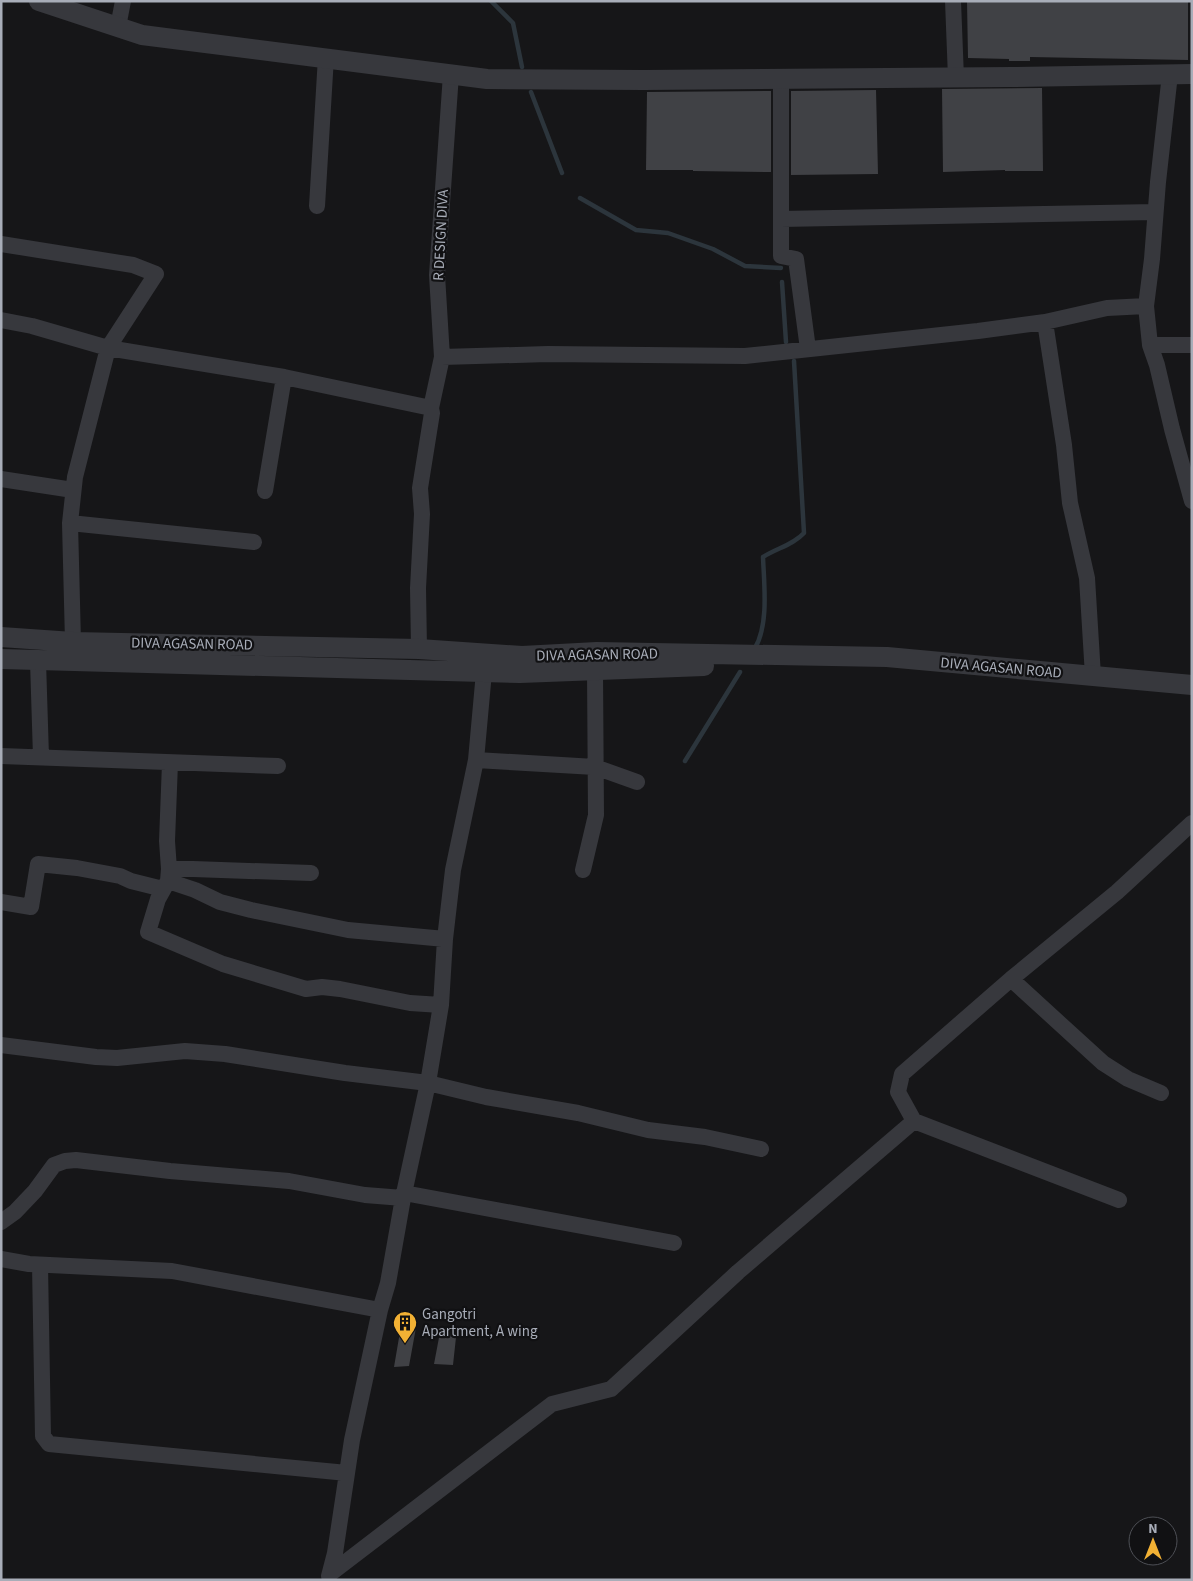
<svg xmlns="http://www.w3.org/2000/svg" width="1193" height="1581" font-family="'Source Sans 3',sans-serif">
  <style>
    .lines { fill: none; stroke-linecap: round; stroke-linejoin: round }
    .stream { stroke: #2c353c; stroke-width: 4.5 }
    .building { fill: #404145 }
    .minor { stroke: #37383d; stroke-width: 16 }
    .tertiary { stroke: #37383d; stroke-width: 20 }
    .labels { text-anchor: middle; dominant-baseline: central; stroke-width: 4.5; stroke-linejoin: round; paint-order: stroke }
    .street-label { font-size: 15px; fill: #a8adb8; stroke: #111113 }
    .poi-label { font-size: 15px; fill: #a8adb8; stroke: #111113; text-anchor: start }
  </style>
  <rect width="100%" height="100%" fill="#161618"/>
  <g class="lines">
    <path class="stream" d="M491,1L513,23L522,67
      M531,92L562,173
      M580,198L636,230L668,233L713,249L745,266L781,268
      M782,282L786,342
      M755,648C769,624 764,584 763,557C777,548 793,545 804,533L794,361
      M685,761L740,672"/>
  </g>
  <path class="building" d="M967,1L1188,2V60L1030,57V61H1009V59L968,58Z
    M1042,88L1043,171H1005V170L943,172L942,89Z
    M876,90L878,174L791,175V91Z
    M771,91V172L693,171V170H646L647,92Z
    M402,1320L417,1322L409,1366L394,1367Z
    M441,1327L457,1328L453,1365L434,1364Z"/>
  <g class="lines">
    <path class="minor" d="M953,1L956,78
      M118,27L123,1
      M451,74L437,275L442,357L548,354L745,356L978,331L1045,322L1107,308L1146,306
      M1170,74L1158,182L1152,259L1146,306L1150,345L1157,365L1172,429L1192,501
      M781,79V256L796,259L808,349
      M317,206L326,57
      M781,219L1155,212
      M1,244L133,265L156,274L108,348L75,477L70,523L73,642
      M1,320L32,326L108,348L284,377L431,408
      M1045,322L1064,445L1070,503L1087,578L1093,676
      M1150,345H1192
      M1,479L73,490
      M265,491L284,377
      M70,523L254,542
      M419,649L418,588L422,514L420,488L432,413L431,408L442,357
      M38,661L41,757
      M1,756L278,766
      M476,760L595,767L637,782
      M170,763L167,841L169,869L168,881L158,899L148,932L223,964L306,989L322,987L340,989L410,1003L441,1005
      M169,869H193L311,873
      M583,870L596,815L595,671L596,659
      M168,881L195,890L220,902L251,910L348,930L445,939
      M1,902L31,907L38,864L77,868L120,876L131,881L163,889
      M1011,979L1103,1063L1128,1079L1161,1093
      M1,1045L96,1057L117,1058L185,1051L225,1054L345,1073L428,1083L486,1097L578,1113L648,1130L705,1137L761,1149
      M914,1121L1119,1200
      M404,1193L674,1243
      M1,1222L15,1212L35,1191L54,1165L65,1161L76,1160L170,1171L289,1181L365,1195L403,1198
      M1,1259L29,1264L172,1271L380,1310
      M40,1265L43,1436L49,1444L347,1473
      M330,1574L552,1404L611,1389L738,1272L914,1121L898,1092L902,1074L1011,979L1117,892L1192,823
      M329,1576L335,1553L352,1440L380,1310L388,1283L403,1198L428,1083L441,1005L445,939L453,870L476,760L485,661"/>
    <path class="tertiary" d="M39,1L142,35L487,79L644,80L1012,77L1192,74
      M1,637L73,642L419,649L522,656L597,652L887,657L1192,685
      M1,659L520,673L704,666"/>
  </g>
  <defs>
    <g id="building-pin" transform="scale(1.25)"><path d="M0 17L-7.5 6A9.5 9.5 0 1 1 7.5 6Z" fill="#f2b134" stroke="#111113"/><path d="M-4-6H4V6H1V3H-1V6H-4ZM-2.5-4.3h1.7v1.8h-1.7ZM.8-4.3h1.7v1.8H.8ZM-2.5-1h1.7V.8h-1.7ZM.8-1h1.7V.8H.8Z" fill="#111"/></g>
  </defs>
  <g fill-rule="evenodd">
    <use href="#building-pin" x="405" y="1323"/>
  </g>
  <g class="labels">
    <g class="street-label">
      <text transform="translate(441 235) rotate(-87)">R DESIGN DIVA</text>
      <text transform="translate(192 644) rotate(1)">DIVA AGASAN ROAD</text>
      <text transform="translate(597 655) rotate(-1)">DIVA AGASAN ROAD</text>
      <text transform="translate(1001 668) rotate(5)">DIVA AGASAN ROAD</text>
    </g>
    <g class="poi-label">
      <text x="422" y="1314">Gangotri<tspan x="422" dy="17">Apartment, A wing</tspan></text>
    </g>
  </g>
  <rect width="1193" height="1581" fill="none" stroke="#a8adb8" stroke-width="5"/>
  <g transform="translate(1153 1541)"><circle r="24" fill="#111113" stroke="#4d4f55"/>
  <path d="M0-4L9 19L0 12L-9 19Z" fill="#f2b134"/>
  <text y="-8" font-size="14" font-weight="bold" text-anchor="middle" fill="#a8adb8">N</text>
  </g>
</svg>
